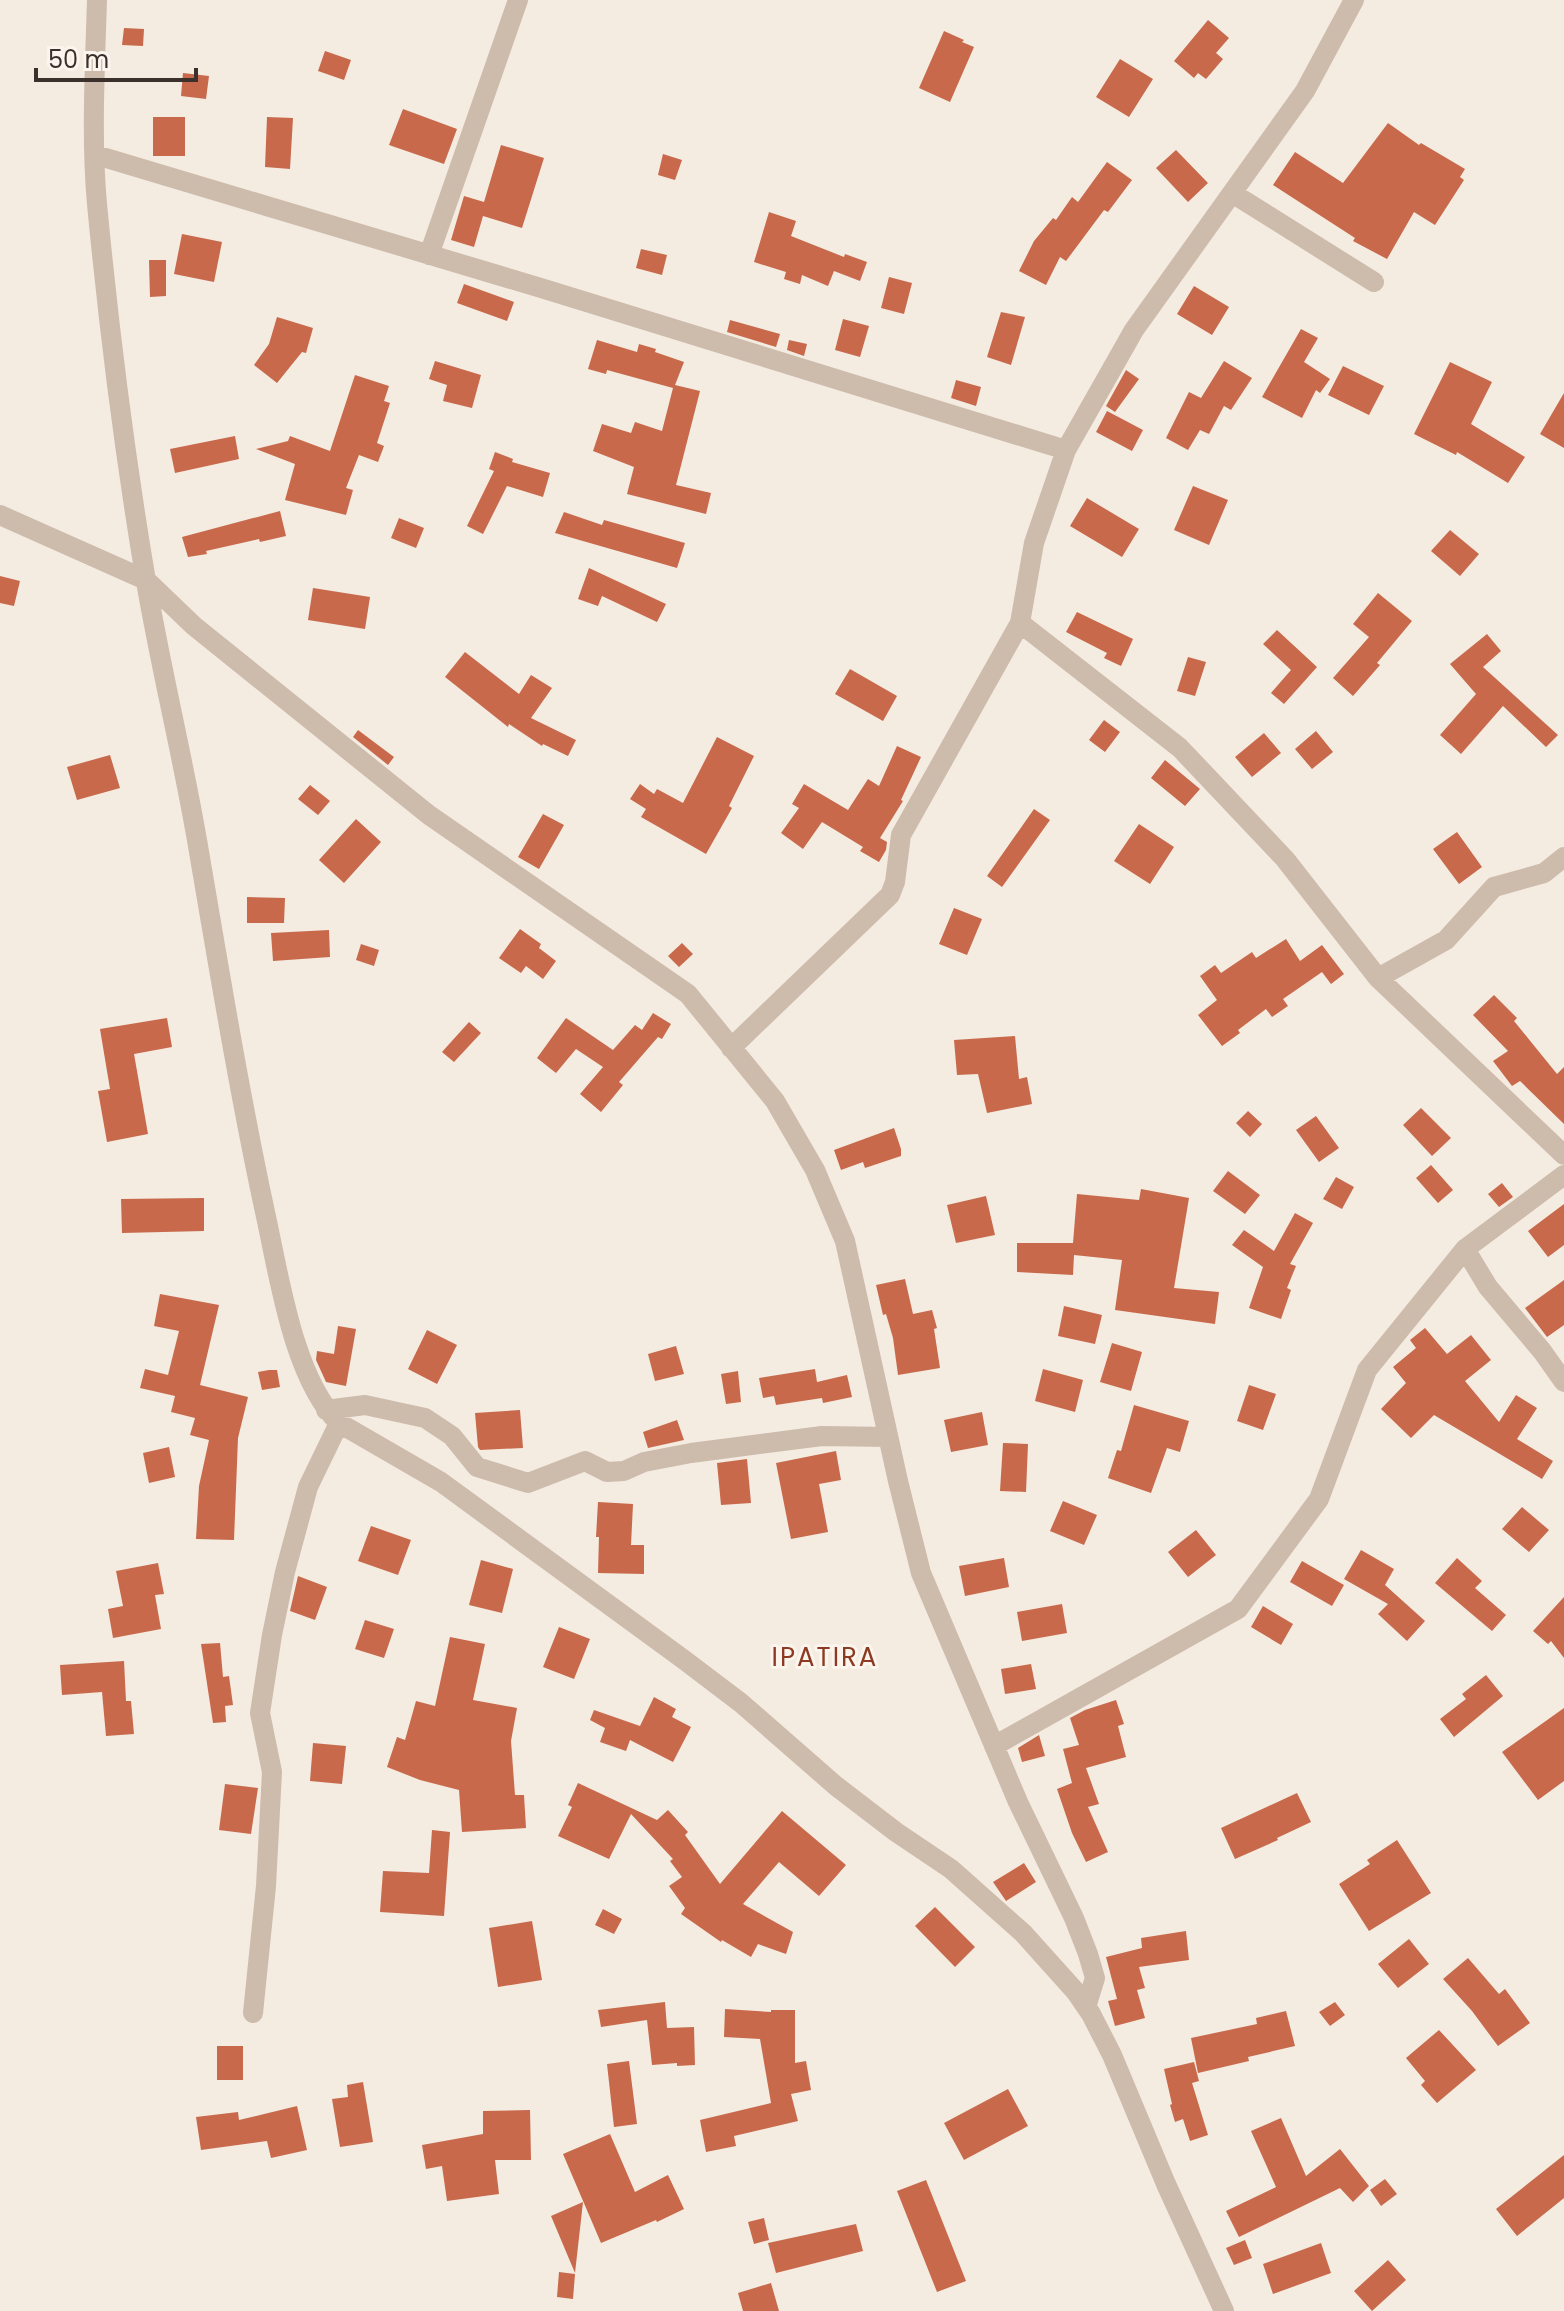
<svg xmlns="http://www.w3.org/2000/svg" width="1564" height="2311" font-family="Poppins,sans-serif">
  <style>
    .building { fill: #c8694b }
    .lines { fill: none; stroke-linecap: round; stroke-linejoin: round }
    .minor { stroke: #cdbbac; stroke-width: 20 }
    .labels { text-anchor: middle; dominant-baseline: central; stroke-width: 6; stroke-linejoin: round; paint-order: stroke }
    .quarter-label { font-size: 26px; letter-spacing: 2px; fill: #8c3b22; stroke: #fbf5ee }
  </style>
  <rect width="100%" height="100%" fill="#f4ebe1"/>
  <path class="building" d="M1208,20L1229,38L1216,53L1223,59L1206,79L1198,73L1194,78L1174,61Z
    M124,28L144,29L143,46L122,45Z
    M944,31L964,40L962,42L974,47L950,102L919,88Z
    M325,51L351,60L344,80L318,71Z
    M1120,59L1153,79L1129,117L1096,97Z
    M183,73L209,76L206,99L181,96Z
    M403,109L457,129L444,164L389,145Z
    M153,117H185V156H153Z
    M267,117L293,118L290,169L265,167Z
    M1388,123L1419,145L1421,143L1465,169L1460,177L1464,180L1435,225L1414,212L1387,259L1353,241L1355,238L1273,185L1295,152L1343,183Z
    M501,145L544,158L522,228L483,216L474,247L451,240L464,196L484,202Z
    M1176,150L1208,183L1188,202L1156,168Z
    M663,154L682,160L675,180L658,175Z
    M1107,162L1132,180L1108,212L1104,210L1066,261L1060,257L1046,285L1019,271L1034,241L1053,218L1056,220L1072,197L1078,202Z
    M769,212L796,221L791,236L844,257L845,254L867,262L860,281L834,271L828,286L802,275L800,284L784,279L786,272L754,262Z
    M182,234L222,242L214,282L174,274Z
    M641,249L667,255L662,275L636,268Z
    M149,260H166V296L150,297Z
    M889,277L912,283L904,314L881,308Z
    M464,284L514,302L507,321L457,303Z
    M1194,286L1229,307L1212,335L1177,314Z
    M1001,312L1025,317L1011,365L987,357Z
    M277,317L313,328L306,353L302,352L277,383L254,365L269,344Z
    M843,319L869,326L860,357L835,350Z
    M730,320L780,334L776,347L727,332Z
    M1301,329L1318,338L1304,362L1330,379L1320,393L1316,390L1302,418L1262,397Z
    M597,340L637,352L639,344L656,349L655,352L684,362L675,385L700,391L676,485L711,493L706,514L627,494L634,467L593,451L602,424L631,433L635,422L662,431L673,388L607,370L606,374L588,369Z
    M789,340L807,344L804,356L787,350Z
    M435,361L481,375L472,408L443,401L447,385L429,379Z
    M1224,361L1252,378L1231,410L1224,406L1209,434L1200,430L1188,450L1166,438L1189,392L1201,398Z
    M1450,362L1492,382L1471,424L1525,457L1508,483L1457,452L1456,455L1414,434Z
    M1343,366L1384,386L1369,415L1328,395Z
    M1126,370L1139,379L1115,412L1106,406Z
    M355,375L389,386L384,401L390,403L377,443L384,446L378,462L359,455L346,488L353,490L346,515L285,500L295,464L256,449L288,441L290,436L330,451Z
    M956,380L981,387L976,406L951,398Z
    M1564,393V448L1540,434Z
    M1107,411L1143,430L1132,451L1096,432Z
    M235,436L239,459L175,473L170,449Z
    M495,452L513,459L512,462L550,473L543,497L507,486L483,534L467,526L494,471L489,469Z
    M1193,486L1228,500L1209,545L1174,530Z
    M1087,498L1139,529L1122,557L1070,526Z
    M280,511L286,536L260,542L259,539L206,551L207,554L188,557L182,537Z
    M564,512L602,525L604,520L685,543L677,568L555,533Z
    M399,518L424,528L416,548L391,538Z
    M1450,530L1479,554L1460,576L1431,551Z
    M589,568L666,604L657,622L602,596L598,606L578,599Z
    M0,576L20,581L14,606L0,603Z
    M313,588L370,597L365,629L308,620Z
    M1378,593L1412,621L1377,663L1380,665L1353,696L1333,678L1369,637L1353,624Z
    M1077,612L1133,639L1121,666L1104,658L1107,653L1066,632Z
    M1277,630L1317,667L1284,704L1271,693L1291,670L1263,644Z
    M1487,634L1501,651L1483,667L1558,735L1546,747L1503,706L1461,754L1440,735L1476,694L1450,664Z
    M465,652L519,694L531,675L552,688L531,718L576,740L568,756L543,744L542,746L509,724L508,727L445,677Z
    M1188,657L1206,662L1195,696L1177,691Z
    M850,669L897,696L883,721L835,694Z
    M1104,720L1120,732L1105,752L1089,740Z
    M358,730L394,757L388,765L353,737Z
    M1316,731L1333,752L1312,769L1295,749Z
    M1264,733L1281,753L1252,777L1235,757Z
    M717,737L754,756L729,806L732,808L706,854L641,817L646,809L630,799L640,784L654,794L657,789L683,803Z
    M897,746L921,757L901,800L903,801L880,838L887,842L886,850L879,862L860,851L863,847L822,822L803,849L781,833L799,808L792,804L804,784L848,810L868,779L879,786Z
    M110,755L120,788L77,800L67,767Z
    M1165,760L1200,789L1185,806L1151,778Z
    M310,785L330,801L318,815L298,799Z
    M1034,809L1050,820L1002,887L987,876Z
    M543,814L564,825L539,869L518,857Z
    M356,819L381,842L344,883L319,860Z
    M1139,824L1174,847L1150,884L1114,861Z
    M1457,832L1482,867L1459,884L1433,849Z
    M247,897L285,898L284,923H247Z
    M954,908L982,919L967,955L939,944Z
    M520,929L541,944L539,948L556,961L543,979L526,966L521,973L499,958Z
    M329,930L330,957L273,961L271,933Z
    M1286,939L1300,961L1322,945L1344,974L1331,984L1322,972L1283,999L1288,1006L1272,1017L1266,1009L1238,1030L1240,1033L1222,1046L1198,1015L1217,1000L1200,976L1215,965L1221,973L1252,952L1256,958Z
    M682,943L693,954L679,967L668,956Z
    M361,944L379,950L374,966L356,960Z
    M1494,995L1517,1018L1514,1021L1557,1074L1564,1067V1124L1520,1081L1512,1086L1493,1061L1508,1051L1473,1015Z
    M653,1013L671,1024L662,1039L658,1037L619,1082L623,1085L601,1112L580,1094L603,1067L576,1049L556,1073L537,1058L566,1018L613,1050L635,1025L642,1030Z
    M167,1018L172,1047L134,1054L148,1134L107,1142L98,1091L110,1089L100,1029Z
    M469,1022L481,1033L454,1062L442,1052Z
    M1015,1036L1019,1079L1027,1077L1032,1104L987,1113L978,1074L957,1075L954,1040Z
    M1421,1108L1451,1138L1432,1156L1403,1125Z
    M1248,1111L1262,1124L1250,1137L1236,1123Z
    M1316,1116L1339,1148L1319,1162L1296,1130Z
    M894,1128L901,1149V1156L865,1168L863,1162L841,1170L834,1150Z
    M1431,1165L1453,1190L1438,1203L1416,1178Z
    M1228,1171L1260,1195L1245,1214L1213,1191Z
    M1336,1177L1354,1187L1342,1209L1323,1199Z
    M1502,1183L1513,1197L1499,1207L1488,1194Z
    M1141,1189L1189,1198L1174,1288L1219,1292L1215,1324L1115,1310L1122,1260L1074,1255L1073,1275L1017,1272V1243H1073L1077,1194L1139,1200Z
    M986,1196L995,1235L956,1243L947,1205Z
    M204,1198V1231L122,1233L121,1199Z
    M1564,1204V1245L1548,1257L1528,1231Z
    M1295,1213L1313,1223L1290,1264L1296,1266L1287,1288L1291,1290L1281,1319L1249,1308L1263,1267L1232,1245L1244,1230L1274,1251Z
    M905,1279L913,1314L932,1310L937,1328L934,1329L940,1368L898,1375L893,1338L886,1314L883,1315L876,1285Z
    M1564,1280V1325L1547,1337L1525,1308Z
    M160,1294L219,1305L200,1385L248,1397L238,1438L234,1540L196,1539L199,1486L209,1440L190,1435L195,1418L171,1412L175,1396L140,1388L145,1369L168,1375L179,1331L154,1326Z
    M1064,1306L1102,1315L1095,1344L1058,1336Z
    M338,1326L356,1329L346,1386L326,1382L316,1360L317,1351L334,1354Z
    M1425,1328L1447,1354L1471,1335L1491,1360L1465,1381L1499,1422L1516,1395L1537,1408L1517,1439L1553,1461L1542,1479L1434,1415L1411,1438L1381,1409L1406,1383L1393,1367L1416,1348L1410,1340Z
    M427,1330L457,1345L437,1384L408,1369Z
    M1112,1343L1142,1352L1131,1391L1100,1382Z
    M676,1346L684,1374L655,1381L648,1354Z
    M815,1369L817,1382L847,1375L852,1397L823,1403L822,1398L776,1405L774,1396L763,1398L759,1378Z
    M1043,1369L1083,1380L1075,1412L1035,1401Z
    M269,1370H277L280,1387L262,1390L258,1372Z
    M738,1371L741,1402L726,1404L721,1374Z
    M1249,1385L1276,1394L1263,1430L1237,1421Z
    M1134,1405L1189,1421L1180,1452L1167,1448L1151,1493L1108,1478L1117,1450L1121,1451Z
    M520,1410L523,1448L480,1450L478,1447L475,1413Z
    M982,1412L988,1445L951,1452L944,1420Z
    M677,1420L684,1440L648,1448L643,1432Z
    M1003,1443L1028,1444L1026,1492L1000,1491Z
    M169,1447L175,1477L149,1483L143,1453Z
    M836,1451L841,1480L819,1484L828,1532L791,1539L776,1463Z
    M747,1459L751,1503L721,1505L717,1463Z
    M1063,1501L1097,1515L1084,1545L1050,1531Z
    M598,1502L633,1504L631,1545H644V1574L598,1573L599,1537H596Z
    M1522,1507L1549,1530L1529,1552L1502,1529Z
    M371,1526L411,1540L398,1575L358,1561Z
    M1196,1530L1216,1555L1188,1577L1168,1552Z
    M1361,1550L1394,1569L1385,1585L1425,1621L1407,1641L1378,1614L1388,1604L1344,1579Z
    M1004,1558L1009,1587L965,1596L959,1566Z
    M1457,1558L1482,1581L1475,1588L1506,1615L1492,1631L1435,1583Z
    M481,1560L513,1569L502,1613L469,1605Z
    M1302,1561L1344,1585L1332,1606L1290,1582Z
    M158,1563L164,1594L155,1595L161,1629L113,1638L108,1609L123,1606L116,1571Z
    M298,1576L327,1587L315,1620L290,1611Z
    M1564,1597V1658L1551,1641L1548,1644L1533,1631Z
    M1062,1604L1067,1633L1022,1641L1017,1612Z
    M1263,1606L1293,1624L1281,1645L1251,1627Z
    M365,1620L394,1629L384,1658L355,1649Z
    M559,1627L590,1639L574,1679L543,1667Z
    M450,1637L485,1644L473,1700L517,1708L511,1741L515,1795H524L526,1828L462,1832L459,1790L420,1780L387,1767L397,1737L405,1740L416,1701L435,1706Z
    M220,1643L223,1677L229,1676L233,1705L225,1706L226,1722L213,1723L201,1644Z
    M124,1661L126,1701H131L134,1734L106,1736L102,1692L62,1695L60,1665Z
    M1031,1664L1036,1689L1005,1694L1001,1669Z
    M1486,1675L1503,1696L1454,1737L1440,1719L1466,1699L1462,1694Z
    M654,1697L676,1709L672,1717L691,1727L673,1762L630,1740L626,1751L600,1742L605,1728L590,1720L594,1710L640,1726Z
    M1116,1700L1124,1724L1118,1726L1126,1757L1086,1768L1099,1804L1088,1807L1108,1852L1086,1862L1072,1833L1057,1789L1072,1783L1063,1749L1079,1745L1070,1718L1085,1710Z
    M1564,1708V1781L1538,1800L1502,1752Z
    M1039,1735L1045,1756L1022,1762L1018,1748Z
    M313,1743L346,1746L342,1784L310,1781Z
    M578,1783L657,1820L668,1810L688,1832L685,1835L720,1884L782,1811L846,1865L819,1896L779,1862L743,1904L793,1932L786,1954L758,1944L751,1957L722,1940L721,1942L681,1914L685,1908L669,1886L682,1877L670,1861L673,1859L631,1814L609,1859L558,1836L572,1807L568,1805Z
    M225,1784L258,1788L251,1834L219,1830Z
    M1297,1793L1311,1822L1277,1838L1278,1840L1235,1859L1221,1828Z
    M432,1830L450,1832L444,1916L380,1912L383,1871L429,1873Z
    M1397,1840L1431,1893L1369,1931L1339,1884L1370,1864L1367,1860Z
    M1024,1863L1036,1882L1006,1901L993,1882Z
    M935,1907L975,1947L955,1967L915,1926Z
    M603,1909L622,1919L614,1934L595,1925Z
    M532,1921L542,1980L498,1987L489,1928Z
    M1186,1931L1189,1960L1139,1967L1145,1988L1137,1990L1145,2018L1115,2026L1108,2001L1117,1999L1106,1957L1142,1948L1141,1938Z
    M1409,1939L1429,1964L1398,1988L1378,1964Z
    M1468,1958L1499,1994L1505,1989L1530,2023L1498,2046L1472,2011L1443,1979Z
    M665,2002L667,2028L694,2027L695,2065L677,2066V2063L652,2065L647,2020L601,2027L598,2010Z
    M1335,2002L1345,2015L1330,2026L1319,2012Z
    M725,2009L771,2012V2010H795V2063L806,2061L811,2090L791,2094L798,2121L734,2136L736,2146L706,2152L700,2120L771,2103L760,2039L724,2037Z
    M1286,2011L1295,2046L1248,2057L1249,2061L1198,2073L1191,2038L1257,2024L1256,2018Z
    M1439,2030L1476,2070L1437,2103L1421,2085L1425,2081L1406,2058Z
    M217,2046H243V2080H217Z
    M629,2061L637,2124L614,2127L607,2064Z
    M1194,2062L1199,2081L1192,2083L1208,2135L1190,2141L1183,2119L1175,2122L1170,2105L1172,2104L1164,2069Z
    M363,2082L373,2142L340,2147L332,2099L348,2097L347,2085Z
    M1008,2089L1028,2126L964,2160L944,2123Z
    M297,2106L307,2150L271,2158L267,2141L201,2150L196,2117L238,2112L239,2120Z
    M530,2110L531,2160H495L499,2194L447,2201L442,2166L426,2169L422,2145L483,2134V2111Z
    M1281,2118L1306,2176L1340,2149L1369,2186L1353,2202L1340,2188L1239,2237L1226,2211L1276,2187L1251,2131Z
    M610,2134L635,2192L668,2175L684,2209L657,2222L656,2220L601,2243L563,2154Z
    M1564,2155V2198L1517,2236L1496,2209Z
    M1385,2179L1397,2194L1381,2206L1370,2190Z
    M926,2180L966,2281L937,2292L897,2191Z
    M583,2202L575,2273L551,2216Z
    M764,2218L769,2240L754,2244L748,2222Z
    M856,2224L863,2251L776,2273L768,2243Z
    M1245,2240L1252,2258L1234,2265L1226,2248Z
    M1321,2243L1331,2273L1273,2294L1263,2264Z
    M1388,2260L1406,2280L1372,2311L1354,2291Z
    M559,2272L575,2274L573,2299L557,2297Z
    M771,2283L779,2311H743L738,2293Z"/>
  <g class="lines">
    <path class="minor" d="M97,0C95,66 91,139 97,204C109,330 125,457 146,581C161,670 183,757 198,846C219,969 239,1091 265,1212C279,1275 293,1378 339,1423L441,1482L683,1659L741,1703L836,1786L896,1832L951,1869L1023,1933L1076,1992L1091,2014L1112,2055L1166,2184L1224,2311
      M96,155L541,288L1066,450
      M1232,193L1374,282
      M429,255L518,0
      M0,515L146,580L194,626L429,815L688,994L775,1101L815,1170L845,1241L898,1481L921,1573L1018,1802L1074,1918L1088,1954L1095,1978L1086,2007
      M1020,623L1180,748L1285,859L1378,978L1564,1155
      M1378,978L1446,940L1494,887L1544,873L1564,857
      M731,1048L890,895L895,882L901,835L1020,623L1034,543L1066,450L1134,330L1305,91L1354,0
      M1465,1249L1488,1287L1542,1351L1564,1382
      M326,1410L365,1405L425,1418L452,1436L477,1467L528,1483L585,1461L607,1472L624,1471L644,1462L691,1453L822,1436L888,1437
      M994,1746L1238,1609L1319,1499L1367,1370L1465,1249L1564,1175
      M253,2013L266,1886L272,1772L260,1713L272,1635L285,1572L308,1487L339,1423"/>
  </g>
  <g class="labels">
    <g class="quarter-label">
      <text x="825" y="1657">IPATIRA</text>
    </g>
  </g>
  <path d="M36 68v12h160v-12" fill="none" stroke="#3b302b" stroke-width="4"/>
  <text x="48" y="68" font-size="24" fill="#3b302b" stroke="#fbf5ee" stroke-width="6" paint-order="stroke">50 m</text>
</svg>
